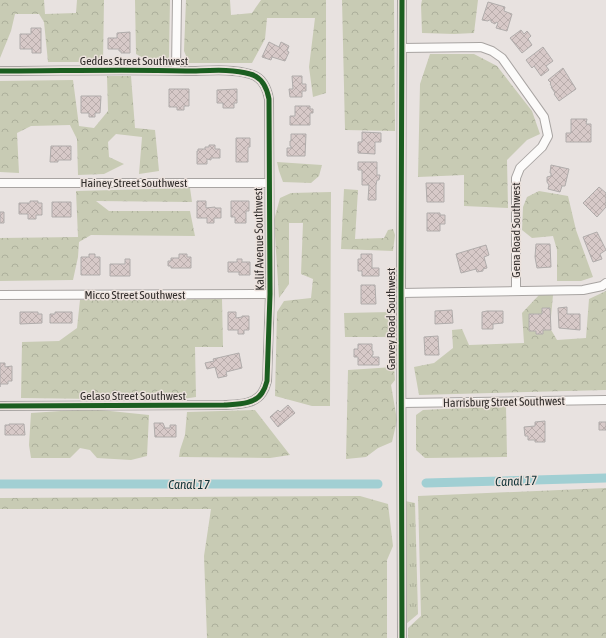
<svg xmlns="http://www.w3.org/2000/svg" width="606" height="638" font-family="'Asap Condensed',sans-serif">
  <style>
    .grass { fill: url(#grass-tufts) }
    .forest { fill: url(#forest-crowns) }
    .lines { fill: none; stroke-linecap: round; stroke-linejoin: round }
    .canal { stroke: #a1cfd3; stroke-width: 9 }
    .building { fill: url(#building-cross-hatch); stroke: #b0acab }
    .minor-casing { stroke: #a8a4a2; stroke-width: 10 }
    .minor { stroke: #fcfbfa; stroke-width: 8 }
    .cycleway-casing { stroke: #ebe1dc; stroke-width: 8 }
    .cycleway { stroke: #1b5e20; stroke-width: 5 }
    .labels { text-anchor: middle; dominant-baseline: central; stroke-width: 3; stroke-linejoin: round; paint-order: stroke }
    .street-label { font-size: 12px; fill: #312d2b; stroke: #ebe1dc }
    .water-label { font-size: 13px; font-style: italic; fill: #133539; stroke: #ebe1dc }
  </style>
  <defs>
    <pattern id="grass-tufts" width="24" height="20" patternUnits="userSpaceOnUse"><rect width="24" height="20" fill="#c8cbb4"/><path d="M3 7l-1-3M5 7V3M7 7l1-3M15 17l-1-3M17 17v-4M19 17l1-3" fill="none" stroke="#acaf9b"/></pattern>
    <pattern id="forest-crowns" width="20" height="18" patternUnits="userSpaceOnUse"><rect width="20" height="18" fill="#c8cbb4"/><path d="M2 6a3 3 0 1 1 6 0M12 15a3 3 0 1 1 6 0" fill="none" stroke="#acaf9b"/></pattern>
    <pattern id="building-cross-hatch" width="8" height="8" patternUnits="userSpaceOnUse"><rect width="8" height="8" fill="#d7c9c8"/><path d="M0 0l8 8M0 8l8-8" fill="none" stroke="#b9adac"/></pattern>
  </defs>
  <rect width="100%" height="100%" fill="#e8e2e0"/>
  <path class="grass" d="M405,501L415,503L418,614L406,624Z"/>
  <path class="forest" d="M0,0H44L45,14L76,13L77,0H104L103,62H48L44,22L39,14H15L11,31L0,58Z
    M135,0H170L169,58L149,61L136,54Z
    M186,0H230L231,15L252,13L261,0H326V93L313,97L309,67L315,18H267L265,39L252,63H189L184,51Z
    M342,0H394L395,131L345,130Z
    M422,0H478L474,33L454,34L422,33L421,5Z
    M430,54H474L497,66L532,111L540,134L527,140L507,160L508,208L464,206V175L418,177L420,84Z
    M107,76H131L135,128L155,130L159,171L139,174L142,137L116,134L108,142L109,157L124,164L104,174L78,175L77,139L70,125L31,126L17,133L19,173L0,172V81L73,80L79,126L94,128L108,111Z
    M277,162L322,165L319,176L311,183L283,182L279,171Z
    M190,188L192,202L96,201L109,211H190L195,236L91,235L79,242L78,257L73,280L0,281V238L78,237L76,191Z
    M344,189L358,190L355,239L384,238L388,230L393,229L395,235L393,251L341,249Z
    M539,191L568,196L576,230L593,277L581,281H557V250L553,236L532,238L522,230L523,207L527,197Z
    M331,192L330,406H312L275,396L277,312L284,301L311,298L313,279L301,274L303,223H289V284L279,298L274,220L280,198L291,193Z
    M606,291V390L419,395L414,367L434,363L453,348L452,330L462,329L469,345L524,343L522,313L539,295H553L550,328L557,340L586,338L589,299Z
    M222,299L223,347H195L196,397L176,400L21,398L22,342L59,341L77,328L80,300Z
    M391,312L394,319L388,337H345L344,313Z
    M394,367L395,380L391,385L397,420L392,442L378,448L366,457L346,459L348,370Z
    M506,406L507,457L425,458L416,450V415L423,410Z
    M91,409L149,415L147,456L131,460L97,458L90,450L80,448L70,458H31L29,445L31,413Z
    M255,410L290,455L270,458L179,457L180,450L185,435L187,412Z
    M606,488V638H408V628L421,616L418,496Z
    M360,496L388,504L393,546L387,560V638H207L204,556L211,509H0V498Z"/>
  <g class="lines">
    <path class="canal" d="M426,483L606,478
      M0,484H378"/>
  </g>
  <path class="building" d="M488,2L505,7L504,11L512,14L507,31L496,28L498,23L496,22L495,24L491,22V20H489L488,21L482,20Z
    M31,28H41V53H32V49H20V34H31Z
    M521,30L524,34L527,31L531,36L528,39L532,45L522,53L510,38Z
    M130,32V53H121V51H119V49H108V38H117V33Z
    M269,42L279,47L281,42L289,46L287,51L289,52L285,61L272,57L271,60L262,57Z
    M543,47L553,61L546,66L549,70L541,76L534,66L532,68L526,60Z
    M563,68L576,89L559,101L554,94L555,93L551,87H552L550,84L551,83L548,80Z
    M292,76H302V84H306V91H302V97H290L289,89H293Z
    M169,89H189V106H184V110H177V107H169Z
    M237,89V103H234V108H223V103H217V90Z
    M81,96H101L100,113H95V117H89V113H81Z
    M295,106H310V109H313V113H310V125H290V116H295Z
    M571,119H587L586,124H591V142H566V133H571Z
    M362,132L381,133V142H375V154L358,153V142H362Z
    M291,134H306L305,156H287V148H291V146H290V141H291Z
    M236,138H250V147H248V162H236Z
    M209,145H215V149H220V158H211V160L207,159V164H197V151H198V149H205V147H209Z
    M51,146H71V160H58V162H50Z
    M358,162H377V175H380L379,180H377L376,185V200H368L369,185H362V170H358Z
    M551,165L569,169L565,186H562L560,192L548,189L549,185L547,182V177L551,176V173H550Z
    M426,183H444V202H427Z
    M599,187L606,193V207L597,217L583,203Z
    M30,201H38V203H42V215H36V219H28V214H19V203H30Z
    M197,201H206V208L215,207V208H221V218H214V223H207V218H197Z
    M231,201H249V211H246V223H235V217H231Z
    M52,202H71V217H52Z
    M0,212H4V223H0Z
    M427,213H440V215H445V224H440V231H427Z
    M597,232L606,250L600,254L602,259L593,262L583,237Z
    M536,244H550L551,267L537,268L535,257Z
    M486,245L489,255L484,257L487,268L483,269V271L477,272L476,269L461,273L456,254Z
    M89,254H95V257H100V275H81V257H89Z
    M179,254H187V257H191V268H171V266H168V261H171V258H179Z
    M361,254H372V268H379V276H362V271H358V259H361Z
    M125,259H130V276H110V264H125Z
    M237,259H242V262H250V275H239V272H228V262H237Z
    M361,285H375L376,304H361Z
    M567,307V314H580V330L559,328L558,308Z
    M542,308H550L551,330H543V334H536V331H529V314H542Z
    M452,310L453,323L435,324V311Z
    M487,311H503V323L493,324V329H482V312Z
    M20,312H38V314H42V323L20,324Z
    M55,312H72V323H50V314H55Z
    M228,312H236V318L242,317V316H249V330H244V334H238V330H228Z
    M438,336L439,355H425L424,337Z
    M358,344H372V351H373V355H372V357H379V365H358V357H354V349H358Z
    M239,353L242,368L226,372L227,376L218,378L215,367L207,369L205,363L214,361L213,359Z
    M0,363H5V367L12,366V381H8V384H0V387Z
    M288,405L295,413L278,427L270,417L278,410L280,412Z
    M545,421V442H535V440H528V436H525L524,427L535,426V422Z
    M599,422H606V430H599Z
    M154,423H163L165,428H170V425H176V437H155Z
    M9,424H24L25,435H5V425H9Z"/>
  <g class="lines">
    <g class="minor-casing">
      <path id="minor" d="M402,48L481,47L492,51L502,58L544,117L548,136L542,147L520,168L516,178V290
        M176,70L177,0
        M0,71C62,71 124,69 186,71C205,71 231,68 250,74C262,77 267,88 269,99L270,294L267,381C266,385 264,390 262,393C254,405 237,404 224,405L0,406
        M0,183H268
        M401,293L583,290L602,286L606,283
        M0,295L270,294
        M401,403L606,400
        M402,638L401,289L402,0"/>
    </g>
    <use href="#minor" class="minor"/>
    <g class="cycleway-casing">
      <path id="cycleway" d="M0,71C62,71 124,69 186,71C205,71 231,68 250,74C262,77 267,88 269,99L270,294L267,381C266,385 264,390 262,393C254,405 237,404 224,405L0,406
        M402,638L401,289L402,0"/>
    </g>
    <use href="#cycleway" class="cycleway"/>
  </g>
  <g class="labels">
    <g class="street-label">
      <text x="134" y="61">Geddes Street Southwest</text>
      <text x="134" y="183">Hainey Street Southwest</text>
      <text transform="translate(516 230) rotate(-90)">Gena Road Southwest</text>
      <text transform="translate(259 239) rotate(-91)">Kalif Avenue Southwest</text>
      <text x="135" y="295">Micco Street Southwest</text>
      <text transform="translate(391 319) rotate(-90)">Garvey Road Southwest</text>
      <text x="133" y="396">Gelaso Street Southwest</text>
      <text transform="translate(504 402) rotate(-1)">Harrisburg Street Southwest</text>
    </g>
    <g class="water-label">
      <text transform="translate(516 481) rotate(-2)">Canal 17</text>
      <text x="189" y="484">Canal 17</text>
    </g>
  </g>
</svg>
